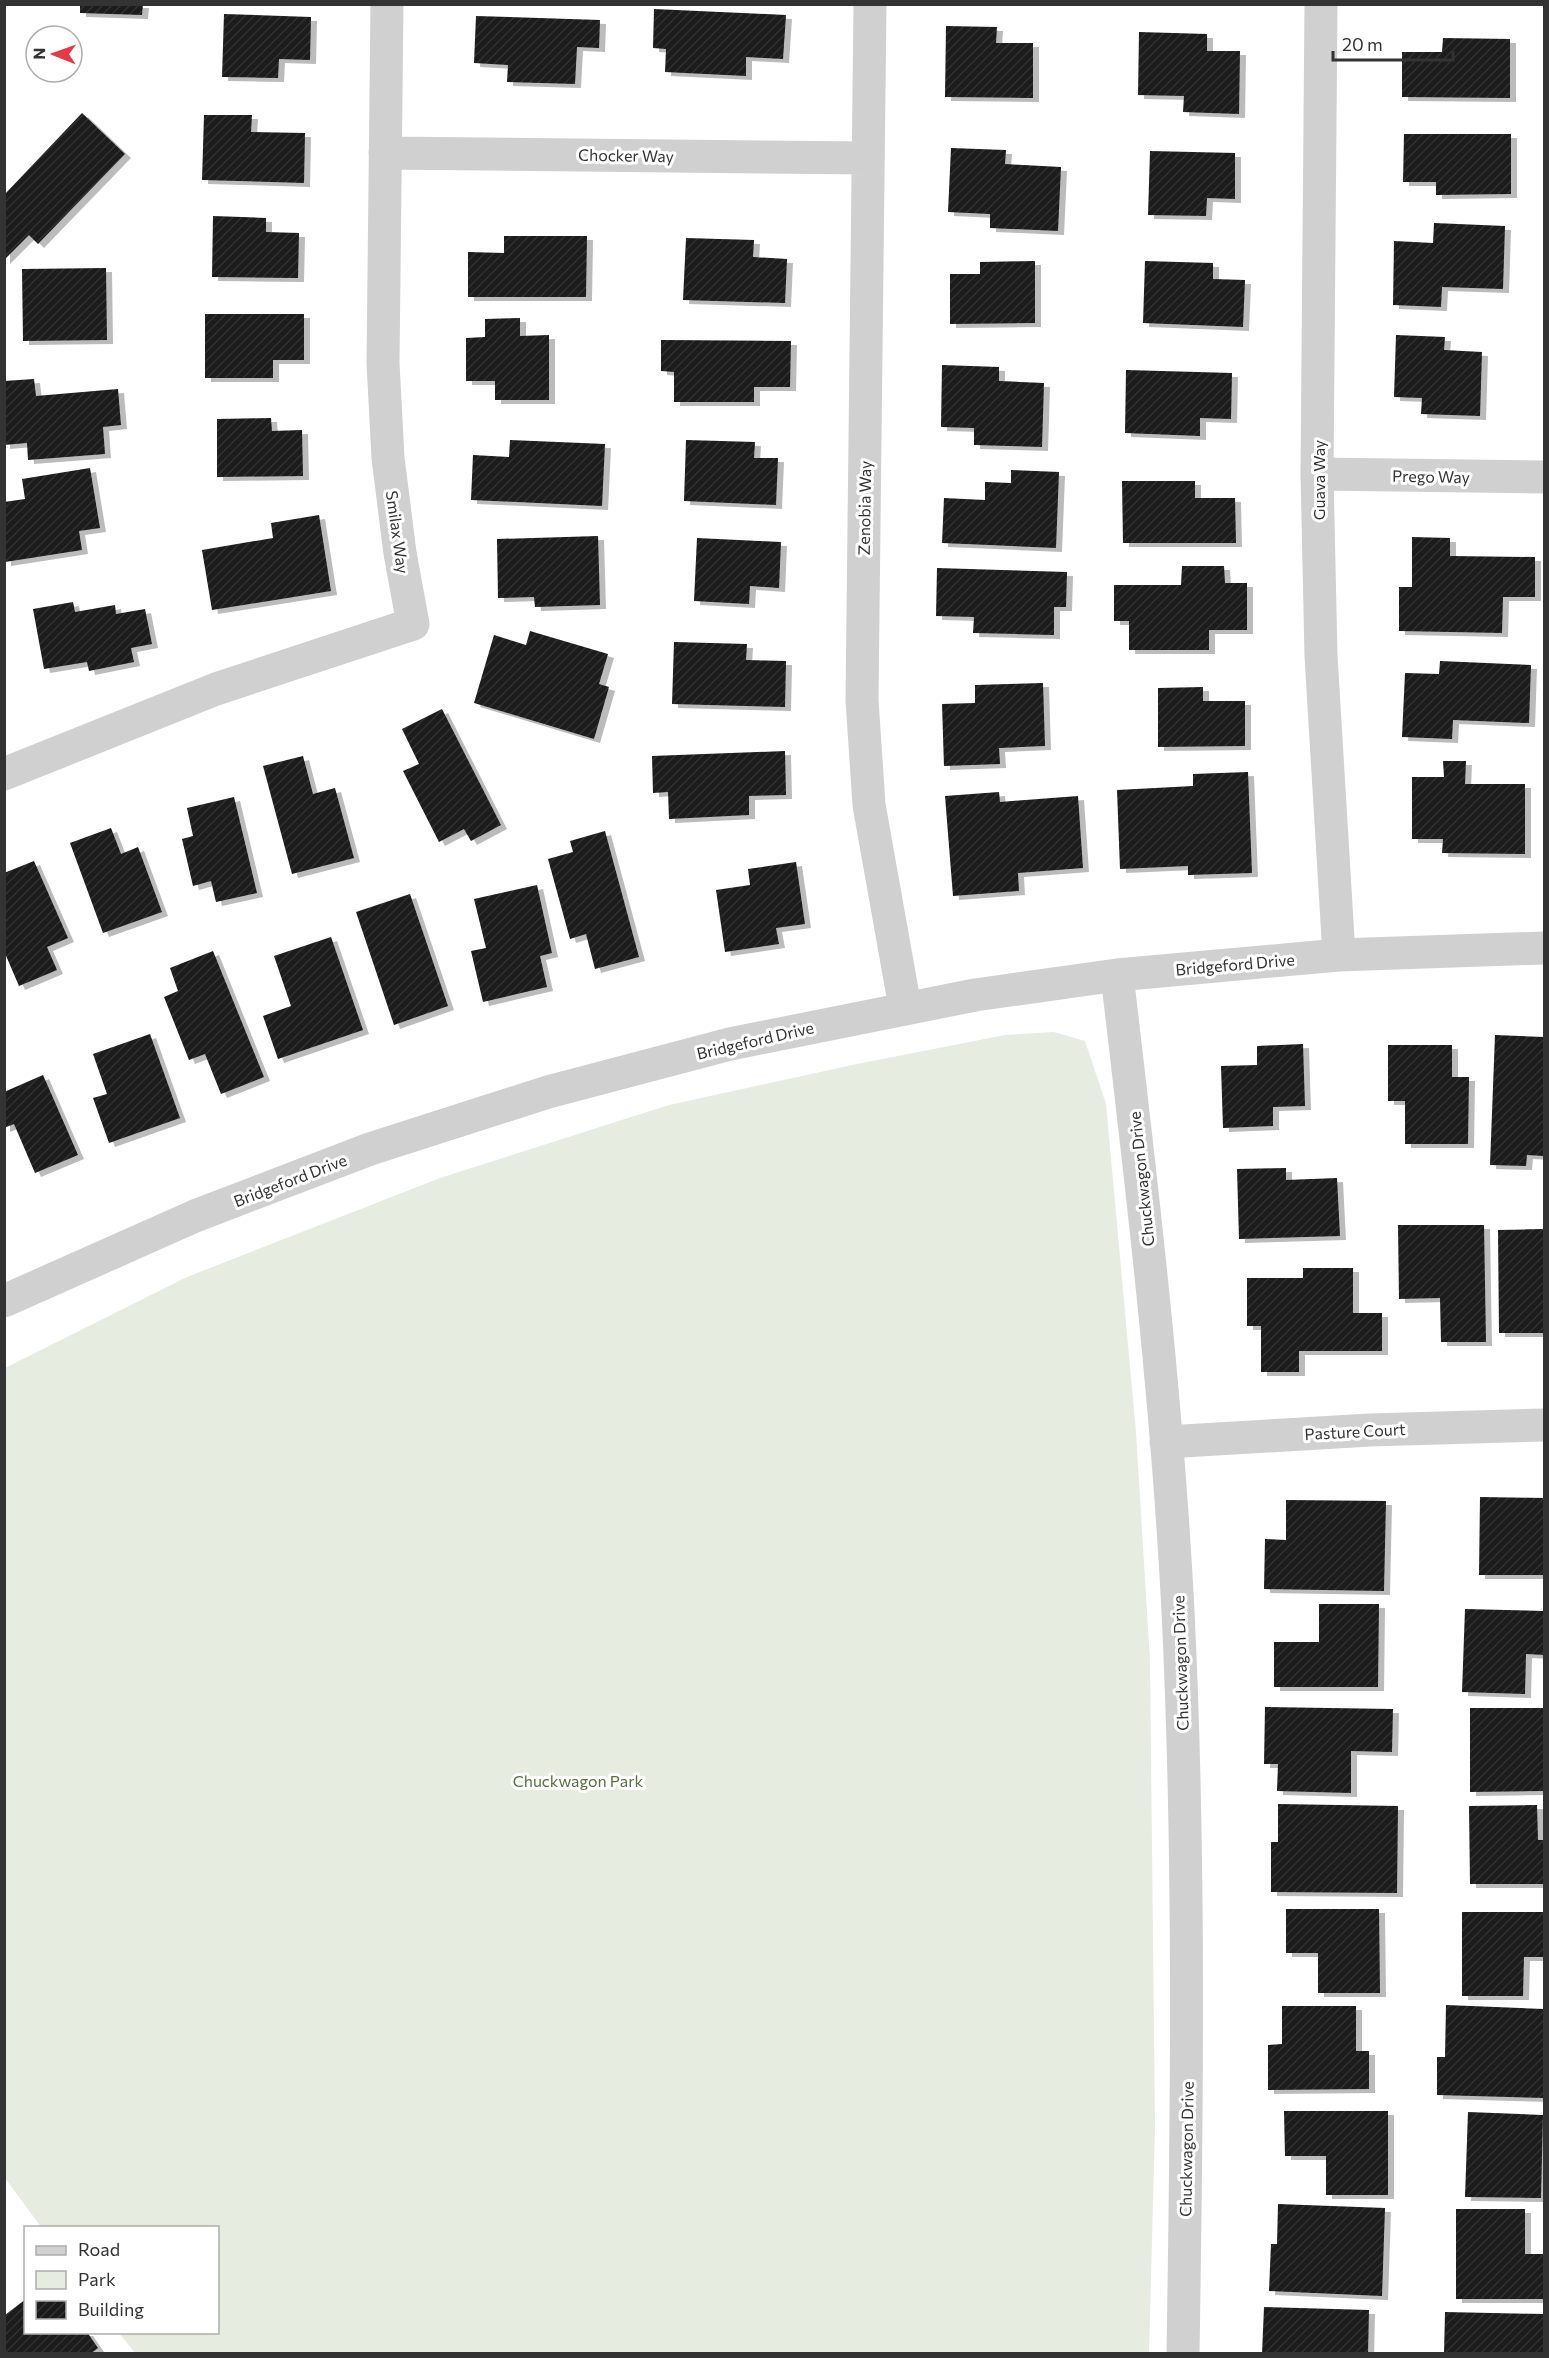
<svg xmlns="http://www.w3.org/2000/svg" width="1549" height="2358" font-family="Commissioner,sans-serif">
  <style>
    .park { fill: #e6ecdf }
    .building { fill: url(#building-hatch); filter: url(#shadow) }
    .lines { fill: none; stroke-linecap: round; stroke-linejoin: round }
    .minor { stroke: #d0d0d0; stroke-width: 33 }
    .labels { text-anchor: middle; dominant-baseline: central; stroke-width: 6; stroke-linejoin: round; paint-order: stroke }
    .street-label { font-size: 16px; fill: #333; stroke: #fff }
    .park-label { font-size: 16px; fill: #56703f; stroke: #fff }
  </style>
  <defs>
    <pattern id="building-hatch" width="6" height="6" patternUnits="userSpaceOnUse" patternTransform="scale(1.5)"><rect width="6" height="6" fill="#1a1a1a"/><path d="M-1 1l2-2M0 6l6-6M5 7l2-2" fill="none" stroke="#333"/></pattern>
    <filter id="shadow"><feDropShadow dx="6" dy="4" stdDeviation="0" flood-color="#0004"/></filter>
  </defs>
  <rect width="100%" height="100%" fill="#fff"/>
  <path class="park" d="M1054,1032L1085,1041L1106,1104L1136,1432L1150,1661L1155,2127L1149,2353H135L119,2333L218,2332V2228L41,2227L5,2178V1368L187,1277L440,1178L669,1105L857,1064L1005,1035Z"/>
  <path class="building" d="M80,4H143L142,15L80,13Z
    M654,9L786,15L783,59L746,57V76L665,72L666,49L653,48Z
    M224,14L311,17L310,60L279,59L278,78L222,77Z
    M476,16L600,20L599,48L577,47L575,84L507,82L508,65L474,63Z
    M946,26L997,27L996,43H1033V98L945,97Z
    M1139,32L1207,34V51H1240L1239,114L1183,112L1184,96L1138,95Z
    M1443,38L1510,39V98L1402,97V52H1442Z
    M82,113L125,154L38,244L29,235L4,260V195Z
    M204,115H252L251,132L305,133L304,183L202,180Z
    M1404,134H1511V194L1436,195V182H1403Z
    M951,148L1006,150L1005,164L1061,167L1058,231L990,228V214L948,212Z
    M1150,151L1235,153V199L1207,198L1206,216L1148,215Z
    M213,216L266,218V232L299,233L298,278L212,277Z
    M1434,223L1505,226L1503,289L1442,287L1441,307L1393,305L1394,241L1433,243Z
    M504,236H587L586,297H468V252L504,253Z
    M686,238L754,240L753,257L787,259L785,303L683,300Z
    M1035,261V323L950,324V274H980V262Z
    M1145,261L1213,263V279L1245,280L1243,327L1143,323Z
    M106,268L107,340L23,341L22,269Z
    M205,314H304V360H273V378H205Z
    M520,318V336L549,335V400H495V381H466V338L485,337V319Z
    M1396,335L1445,337L1444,350L1482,352L1480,416L1421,414L1422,398L1394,397Z
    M661,340L791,341L790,387H754V402H674V372L661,371Z
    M942,365L999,367V381L1044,383L1042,447L974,445V428L941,427Z
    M1126,370L1232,373L1231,419L1200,418V436L1125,433Z
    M34,379L36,396L118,389L121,425L103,427L105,454L28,460L27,443L4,445V381Z
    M271,418L272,431L302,430L303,476L217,477V419Z
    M510,440L605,444L602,506L471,500L473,455L509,457Z
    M686,440L755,442L754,458H778L776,505L684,501Z
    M90,468L100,528L79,531L82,550L5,562L4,502L25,499L22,479Z
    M1011,470L1059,472L1056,548L942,543L944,498L985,500V482L1011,483Z
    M1122,481H1195V498H1235L1236,543H1123Z
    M319,515L331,591L212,610L202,550L273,538L271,523Z
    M598,536L600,605L535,607L534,597L498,598L497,539Z
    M1412,537L1450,538V556L1535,557V597H1503L1502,633L1399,631V587H1412Z
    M697,538L781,542L779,588L750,586L749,604L694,601Z
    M1182,566H1224L1225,583H1247V630H1209V650H1129V621H1114V585H1181Z
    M937,568L1067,572L1066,607H1054V635L973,633L974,617L936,616Z
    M73,602L75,612L115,605L116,614L145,609L152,644L131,648L134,662L89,671L87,662L44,669L33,609Z
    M530,631L608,654L599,684L609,687L594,739L474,703L494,635L526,645Z
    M674,642L747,644L746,660L786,661L785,707L672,704Z
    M1440,661L1531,665L1529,723L1453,720L1452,739L1402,737L1405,673L1439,674Z
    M1043,683L1045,746L999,748L1000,764L944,766L942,704L975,703V685Z
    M1203,687V701H1245V746L1158,747V688Z
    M442,709L501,825L471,841L464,829L439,842L403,771L419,764L402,729Z
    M785,751L786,795L749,796V815L669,819L668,792L653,793L652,756Z
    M303,756L313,794L335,788L354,858L292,874L263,766Z
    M1443,761H1466L1465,784H1525V854L1442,853L1443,839H1412V777H1444Z
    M1248,772L1252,873L1188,875V866L1120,869L1117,790L1193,786V774Z
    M999,792L1000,802L1078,796L1083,868L1018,873L1019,891L953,896L945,796Z
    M234,797L257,893L216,902L211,881L193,886L182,839L193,836L187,808Z
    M111,828L121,854L138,847L162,912L103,933L70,843Z
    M605,831L639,957L595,969L586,934L570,939L548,859L573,852L570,841Z
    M34,861L68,938L47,947L57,970L19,986L4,951V873Z
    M796,862L805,924L776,928L779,944L725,952L716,890L750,885L748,869Z
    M537,885L552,953L540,956L547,987L483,1002L471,951L486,948L474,899Z
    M410,894L448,1006L394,1025L356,912Z
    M331,937L363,1030L278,1059L263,1016L291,1006L274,956Z
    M213,951L264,1077L221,1094L205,1054L189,1060L164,997L178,991L170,968Z
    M150,1034L180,1118L109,1143L93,1098L107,1094L93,1054Z
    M1495,1035L1544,1037V1156L1527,1155L1526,1166L1490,1165Z
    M1303,1044L1305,1106L1273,1107V1126L1223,1128L1221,1066L1257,1065V1046Z
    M1388,1045H1452V1077H1469L1468,1144H1405V1101H1388Z
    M43,1075L78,1155L35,1173L14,1124L4,1128V1092Z
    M1286,1168V1180L1337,1178L1340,1236L1239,1239L1237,1169Z
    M1398,1225H1484L1486,1342H1441L1440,1298L1399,1299Z
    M1544,1229V1333H1499L1498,1230Z
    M1303,1268H1353V1313H1382V1351H1299V1372H1261V1326H1247V1278H1303Z
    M1480,1497L1544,1498V1575H1479Z
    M1286,1500L1386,1501L1384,1591L1264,1589L1265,1539L1286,1540Z
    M1319,1604H1379L1378,1687H1274V1642H1319Z
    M1465,1609L1544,1611V1655L1526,1654L1525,1694L1462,1692Z
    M1265,1707L1393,1709L1392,1752L1351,1751V1793L1277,1791L1278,1764H1264Z
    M1470,1708H1544V1791L1470,1792Z
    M1278,1804L1398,1806L1397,1893L1271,1892V1842H1278Z
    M1537,1805L1538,1840H1544V1884H1470L1469,1806Z
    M1286,1909H1379L1380,1993H1318V1953H1286Z
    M1462,1912H1544V1957H1524L1523,1996H1462Z
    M1446,2005L1544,2009V2098L1437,2095V2057H1445Z
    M1282,2006H1356V2051H1369V2089L1268,2090V2045L1282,2044Z
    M1284,2111H1388V2195H1326V2156H1285Z
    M1468,2112L1543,2115L1541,2198L1465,2197Z
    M1278,2204L1385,2208L1382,2296L1269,2291L1271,2244H1277Z
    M1456,2209H1525V2254H1544V2299H1456Z
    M26,2299V2332H87L98,2348L90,2354H5V2315Z
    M1264,2307L1369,2310L1368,2354H1262Z
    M1445,2312L1544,2314V2354H1444Z"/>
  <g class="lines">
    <path class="minor" d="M870,4L862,700L869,805L905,1007
      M1321,4L1317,474L1321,656L1339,955
      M385,153L868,158
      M1317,474L1544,477
      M4,774L216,689L413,624L400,553L388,458L383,363L387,4
      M1117,975C1142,1187 1167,1398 1178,1611C1190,1858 1187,2106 1183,2354
      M4,1301L195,1216L370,1149L548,1092L730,1044L975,995L1117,975L1339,955L1544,948
      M1166,1442L1370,1430L1544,1425"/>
  </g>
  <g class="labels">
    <g class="street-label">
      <text transform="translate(626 155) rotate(1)">Chocker Way</text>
      <text transform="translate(1431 476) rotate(1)">Prego Way</text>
      <text transform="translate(1318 480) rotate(-90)">Guava Way</text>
      <text transform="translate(864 508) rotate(-89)">Zenobia Way</text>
      <text transform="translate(398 532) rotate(82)">Smilax Way</text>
      <text transform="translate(1235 964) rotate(-5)">Bridgeford Drive</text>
      <text transform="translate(755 1040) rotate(-13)">Bridgeford Drive</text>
      <text transform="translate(1141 1179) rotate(-96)">Chuckwagon Drive</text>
      <text transform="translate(290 1180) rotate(-21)">Bridgeford Drive</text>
      <text transform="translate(1355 1431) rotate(-3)">Pasture Court</text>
      <text transform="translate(1180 1663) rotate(-92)">Chuckwagon Drive</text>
      <text transform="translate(1186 2149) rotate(-89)">Chuckwagon Drive</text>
    </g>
    <g class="park-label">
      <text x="578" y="1780">Chuckwagon Park</text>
    </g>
  </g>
  <rect width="1549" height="2358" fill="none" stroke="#333333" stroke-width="12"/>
  <rect x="24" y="2226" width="195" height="108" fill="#ffffff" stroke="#adadad" stroke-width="1.5"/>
  <rect x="36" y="2246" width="30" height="9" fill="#d0d0d0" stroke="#adadad" stroke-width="1.5"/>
  <text x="78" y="2256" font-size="18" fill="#333333">Road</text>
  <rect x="36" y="2271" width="30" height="18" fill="#e6ecdf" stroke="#adadad" stroke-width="1.5"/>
  <text x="78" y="2286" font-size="18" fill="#333333">Park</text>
  <rect x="36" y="2301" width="30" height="18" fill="url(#building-hatch)" stroke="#adadad" stroke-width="1.5"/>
  <text x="78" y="2316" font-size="18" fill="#333333">Building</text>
  <g transform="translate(54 54) rotate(271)"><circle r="28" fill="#ffffff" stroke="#adadad" stroke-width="1.5"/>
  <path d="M0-4.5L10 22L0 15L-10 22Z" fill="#e63946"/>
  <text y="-9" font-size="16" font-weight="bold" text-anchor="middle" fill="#333333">N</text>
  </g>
  <path d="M1333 51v9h120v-9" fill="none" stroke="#333333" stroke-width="3"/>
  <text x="1342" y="51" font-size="18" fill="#333333" stroke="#ffffff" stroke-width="4.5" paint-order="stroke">20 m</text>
</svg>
